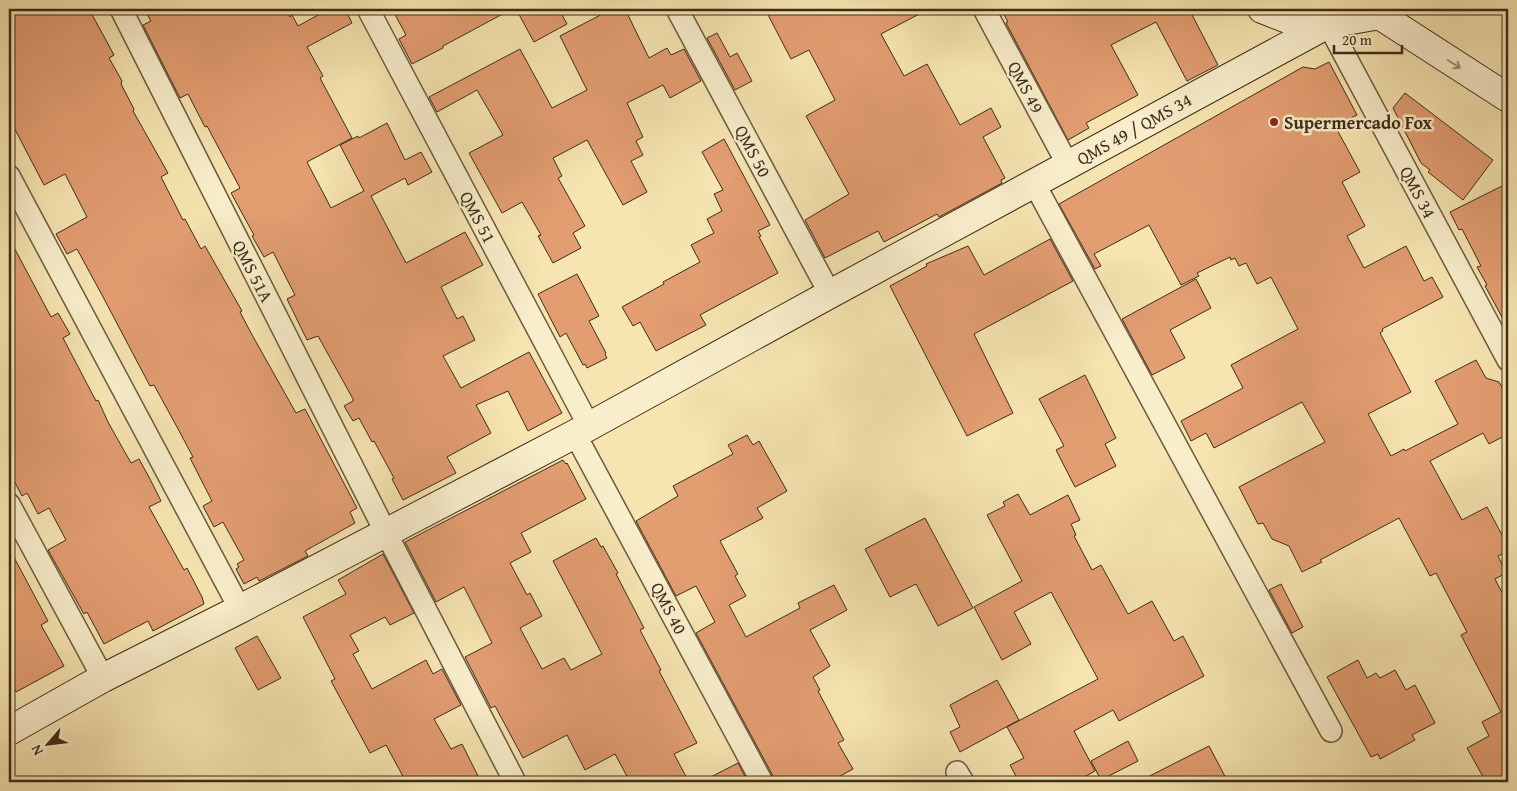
<svg xmlns="http://www.w3.org/2000/svg" width="1517" height="791" font-family="'Gentium Book Plus',serif">
  <style>
    .building { fill: #e29d71; stroke: #3e2c19 }
    .lines { fill: none; stroke-linecap: round; stroke-linejoin: round }
    .street-casing { stroke: #6c5a3f; stroke-width: 24 }
    .secondary-casing { stroke: #3e2c19; stroke-width: 30 }
    .street { stroke: #f9eecc; stroke-width: 21 }
    .secondary { stroke: #f9eecc; stroke-width: 28 }
    .oneway { stroke: #9c8d72 }
    .poi-dot { fill: #8f2418; stroke: #f9eecc; stroke-width: 2 }
    .labels { text-anchor: middle; dominant-baseline: central; stroke-width: 5; stroke-linejoin: round; paint-order: stroke }
    .street-label { font-size: 18px; fill: #3e2c19; stroke: #f9eecc }
    .poi-label { font-size: 18px; font-weight: bold; fill: #3e2c19; stroke: #f9eecc; text-anchor: start }
  </style>
  <rect width="100%" height="100%" fill="#f6e5b1"/>
  <filter id="stains"><feTurbulence type="fractalNoise" baseFrequency=".004" numOctaves="4"/><feColorMatrix values="0 0 0 0 .2 0 0 0 0 .09 0 0 0 0 .02 0 0 0 .5 -.17"/></filter>
  <radialGradient id="worn" r=".72"><stop offset=".6" stop-color="#630" stop-opacity="0"/><stop offset="1" stop-color="#630" stop-opacity=".3"/></radialGradient>
  <path class="building" d="M9,9H89L114,55L109,58L122,81L121,84L134,109L133,111L168,173L161,177L183,220L185,219L201,249L205,246L242,311L240,312L251,333L296,413L305,409L357,508L350,512L355,523L305,551L308,556L259,581L257,577L244,584L236,569L239,567L237,564L244,560L223,522L214,527L203,506L212,501L190,458L193,457L177,427L154,385L150,386L102,295L77,249L67,254L56,234L87,217L65,174L44,185L9,118Z
    M144,9H286L290,17L292,15L298,26L329,9H345L352,23L307,47L323,76L320,78L352,138L307,162L331,208L364,191L340,145L358,136L359,138L387,123L405,160L421,152L432,172L408,185L405,178L371,196L406,263L465,232L483,265L441,287L457,319L463,316L475,340L443,356L461,388L529,352L562,413L528,431L508,391L476,405L491,433L447,457L456,473L403,500L392,479L394,478L374,441L372,442L359,418L353,421L344,406L353,401V399L318,336L307,340L287,299L295,295L273,252L264,257L252,236L254,235L231,193L240,188L207,126L205,127L188,94L180,98L143,25L151,21Z
    M392,9H512L443,46V48L412,64L399,39L406,35Z
    M516,9H559L567,24L534,42Z
    M612,9H625L649,58L667,48L671,55L684,49L701,81L670,98L663,85L627,103L643,137L636,141L643,155L631,161L647,192L623,205L587,140L553,158L562,176L558,178L585,226L573,233L581,248L553,263L538,236L541,235L522,202L502,213L469,153L503,135L477,90L437,112L429,97L520,49L552,108L587,90L560,36Z
    M765,9H929L881,34L904,76L927,64L960,125L991,108L1001,127L983,137L1005,178L1001,180L1002,183L939,217L937,214L884,242L878,231L825,258L805,220L849,194L806,116L835,100L809,50L791,59Z
    M1001,9H1189L1218,65L1187,81L1156,22L1111,45L1138,95L1086,123L1089,128L1068,140L1006,23L1008,22Z
    M717,33L730,57L737,53L752,81L735,90L707,38Z
    M1329,62L1357,115L1335,126L1360,172L1342,182L1365,226L1347,236L1364,268L1406,246L1424,281L1432,277L1443,297L1382,329L1383,331L1380,333L1411,392L1368,414L1391,456L1404,449L1405,451L1458,424L1435,381L1476,360L1486,378L1499,382L1508,398V434L1489,444L1483,433L1430,461L1462,520L1487,507L1508,546V551L1498,556L1506,573L1495,579L1508,604V782H1486L1467,748L1489,736L1482,722L1501,712L1461,635L1467,632L1436,573L1430,576L1399,518L1320,560L1322,562L1302,572L1289,546L1272,539L1263,523L1258,524L1239,487L1325,442L1302,402L1214,448L1206,433L1191,441L1181,421L1243,388L1231,365L1298,329L1271,277L1257,284L1246,263L1239,266L1235,258L1231,260L1230,257L1197,273L1199,276L1181,285L1149,225L1094,254L1101,266L1095,269L1059,204L1303,67L1315,69Z
    M1405,93L1493,160L1463,200L1428,172L1430,170L1421,163L1393,108Z
    M724,139L770,225L758,231L761,236L759,237L778,273L700,315L706,325L656,351L640,322L633,326L622,307L664,284L663,282L700,262L691,245L714,233L707,219L722,211L714,194L723,190L702,152Z
    M1508,183V328L1485,286L1487,285L1477,267L1481,266L1462,229L1459,230L1450,212Z
    M9,238L51,317L58,313L70,334L63,338L96,401L98,400L108,422L131,463L139,459L150,479L161,501L149,507L184,570L187,568L202,597L204,604L153,631L148,621L104,644L87,612L84,614L48,550L66,540L49,508L38,514L27,493L22,496L9,471Z
    M1050,239L1073,281L974,334L1013,413L967,436L890,286L927,266L926,264L968,246L984,275Z
    M577,274L599,316L589,321L606,353L605,354L607,358L587,368L585,364L583,365L566,333L560,337L538,294Z
    M1196,279L1211,308L1170,330L1185,358L1152,375L1122,319Z
    M1085,375L1116,438L1105,444L1116,466L1075,487L1056,450L1064,446L1039,399Z
    M747,435L753,445L759,441L787,491L757,508L763,518L720,541L738,574L735,576L746,596L729,605L746,637L800,608L798,603L834,585L847,610L810,630L830,666L813,677L820,690L818,691L844,740L838,743L853,769L829,782H774L773,776L696,633L715,622L696,586L676,596L636,521L678,496L673,486L733,454L728,445Z
    M563,460L566,464L567,463L586,499L521,533L531,552L510,563L527,595L530,593L542,616L520,628L542,669L564,658L571,670L602,654L553,561L596,538L601,547L603,546L618,573L616,574L644,628L640,630L661,670L659,671L697,743L674,754L689,782H630L615,754L585,770L567,735L523,758L495,706L491,708L465,657L492,643L464,587L436,602L405,542Z
    M1018,494L1030,515L1068,495L1080,520L1071,524L1076,535L1074,536L1092,570L1101,565L1128,614L1152,601L1174,641L1183,636L1204,676L1119,721L1113,710L1074,731L1095,771L1075,782H1019L1010,765L1024,758L1007,727L1098,679L1051,592L1014,612L1031,644L1002,660L974,607L1022,581L987,515L1005,506L1003,502Z
    M925,518L973,608L938,626L916,584L890,597L865,549Z
    M9,548L48,621L41,625L64,666L16,692L9,679Z
    M383,554L414,613L390,625L385,617L350,635L359,651L353,654L372,689L426,660L433,674L442,669L461,705L434,719L451,749L462,744L481,782H406L386,745L370,753L331,681L335,679L303,617L346,594L338,580Z
    M1281,584L1303,627L1292,633L1269,590Z
    M257,636L281,678L258,690L235,648Z
    M1358,660L1367,678L1376,673L1380,678L1395,670L1406,690L1415,685L1435,723L1412,735L1415,740L1380,759L1378,754L1371,757L1327,677Z
    M997,680L1019,720L960,752L950,732L960,727L950,705Z
    M1128,741L1138,761L1101,780L1091,761Z
    M1209,746L1228,782H1138L1181,760Z
    M738,763L748,782H701Z"/>
  <g class="lines">
    <g class="street-casing">
      <path id="street" d="M121,9L386,533L515,782
        M368,9L589,426
        M677,9L830,294
        M984,9L1068,165
        M1328,24L1508,360
        M9,176L240,609
        M1034,183L1331,731
        M575,434L762,782
        M9,504L103,678
        M957,772L963,782"/>
    </g>
    <g class="secondary-casing">
      <path id="secondary" d="M1262,9L1316,30
        M1370,9L1508,98
        M9,731L103,678L240,609L575,434L830,294L1328,24L1380,15"/>
    </g>
    <use href="#street" class="street"/>
    <use href="#secondary" class="secondary"/>
  </g>
  <defs><path id="oneway-shaft" d="M-6 0H5M1.5-3L5.5 0L1.5 3" fill="none" stroke-width="1.6" stroke-linecap="round" stroke-linejoin="round" transform="scale(1.25)"/></defs>
  <use class="oneway" href="#oneway-shaft" transform="translate(1454 64) rotate(32)"/>
  <circle class="poi-dot" cx="1274" cy="122" r="5"/>
  <g class="labels">
    <g class="street-label">
      <text transform="translate(1026 87) rotate(62)">QMS 49</text>
      <text transform="translate(1134 129) rotate(-29)">QMS 49 / QMS 34</text>
      <text transform="translate(753 151) rotate(62)">QMS 50</text>
      <text transform="translate(1418 192) rotate(62)">QMS 34</text>
      <text transform="translate(478 217) rotate(62)">QMS 51</text>
      <text transform="translate(253 271) rotate(63)">QMS 51A</text>
      <text transform="translate(669 608) rotate(62)">QMS 40</text>
    </g>
    <g class="poi-label">
      <text x="1284" y="122">Supermercado Fox</text>
    </g>
  </g>
  <rect width="1517" height="791" fill="none" stroke="#f6e5b1" stroke-width="30"/>
  <rect x="10" y="10" width="1497" height="771" fill="none" stroke="#3e2c19" stroke-width="2.5"/>
  <rect x="15" y="15" width="1487" height="761" fill="none" stroke="#3e2c19"/>
  <g transform="translate(48 744) rotate(242)" stroke="#f9eecc" stroke-width="4" paint-order="stroke">
  <path d="M0-4L9 19L0 12L-9 19Z" fill="#3e2c19"/>
  <text y="-8" font-size="14" font-weight="bold" text-anchor="middle" fill="#3e2c19">N</text>
  </g>
  <path d="M1334 45v8h68v-8" fill="none" stroke="#3e2c19" stroke-width="2.5"/>
  <text x="1342" y="45" font-size="15" fill="#3e2c19" stroke="#f9eecc" stroke-width="4" paint-order="stroke">20 m</text>
  <rect width="100%" height="100%" filter="url(#stains)"/>
  <rect width="100%" height="100%" fill="url(#worn)"/>
</svg>
